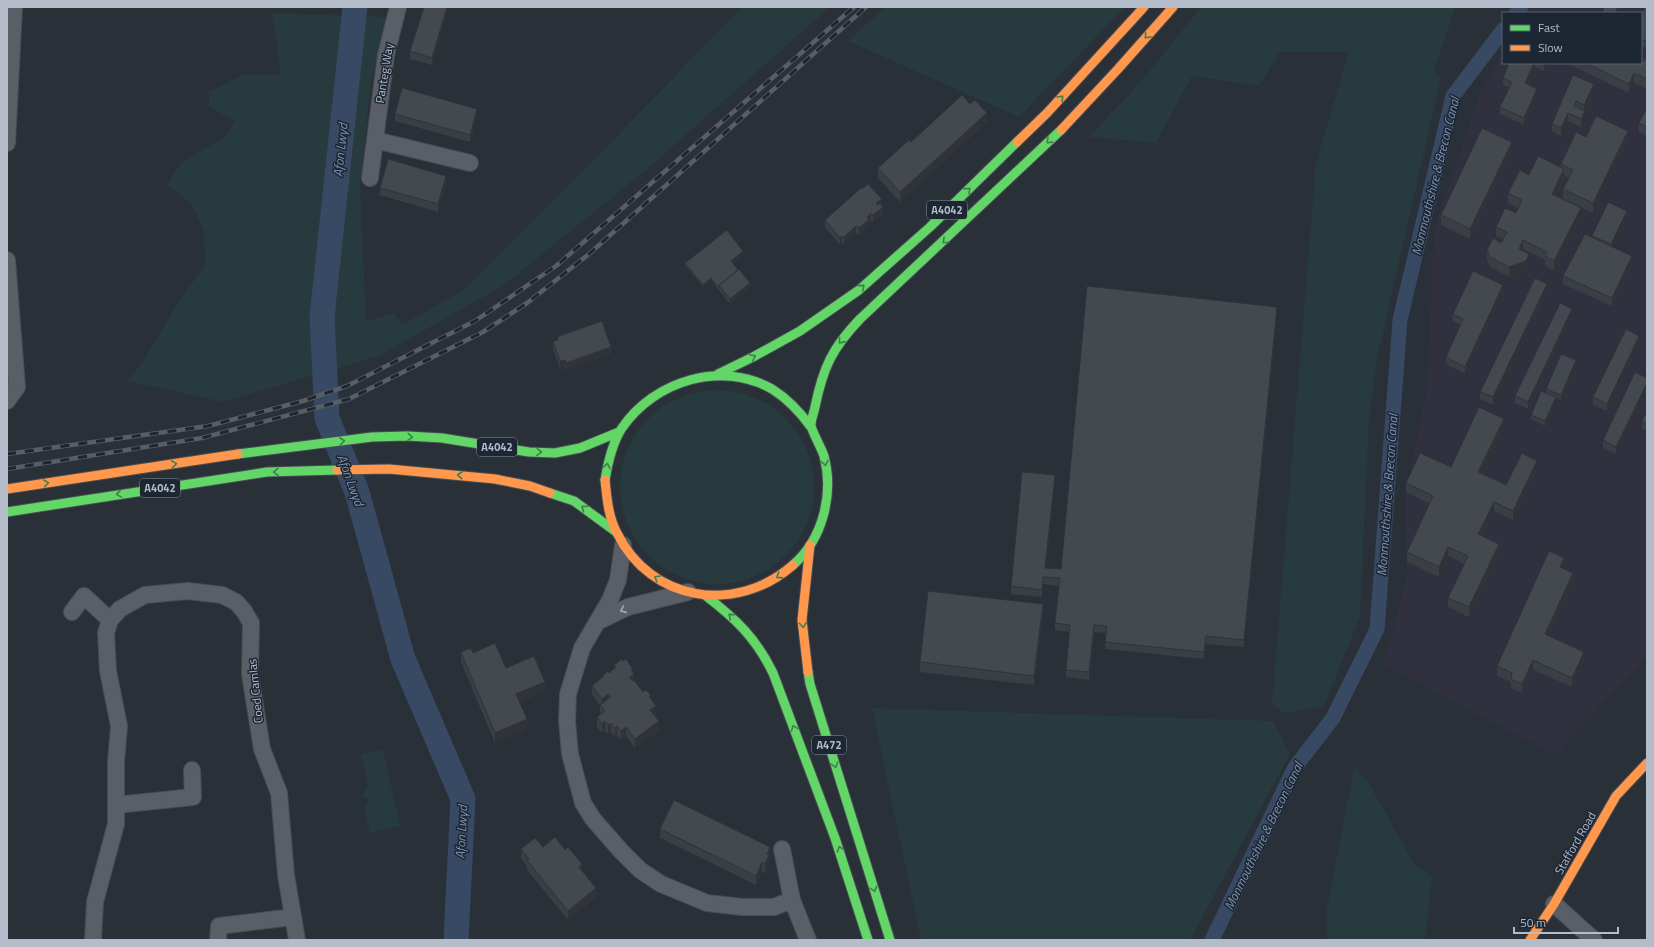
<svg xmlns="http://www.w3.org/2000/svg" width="1654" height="947" font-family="'Titillium Web',sans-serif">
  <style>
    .medical { fill: #31303e }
    .green { fill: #273a3e }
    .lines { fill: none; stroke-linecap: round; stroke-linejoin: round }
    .canal { stroke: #384963; stroke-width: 15 }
    .river { stroke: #384963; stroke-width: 25 }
    .street-casing { stroke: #484c53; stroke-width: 18 }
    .fast-casing { stroke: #484c53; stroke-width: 11 }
    .slow-casing { stroke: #484c53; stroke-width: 11 }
    .street { stroke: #5a5e66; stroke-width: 16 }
    .fast { stroke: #63d668; stroke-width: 9 }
    .slow { stroke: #ff974d; stroke-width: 9 }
    .rail-casing { stroke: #595d64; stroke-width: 4.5 }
    .rail { stroke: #1d2633; stroke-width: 3; stroke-dasharray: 9; stroke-linecap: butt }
    .wall { fill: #3a3f45 }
    .shaded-wall { fill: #303338 }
    .building { fill: #444950; stroke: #303338 }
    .oneway { stroke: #407e4e }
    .oneway2 { stroke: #a2a9b5 }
    .labels { text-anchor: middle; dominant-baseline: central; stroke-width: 3; stroke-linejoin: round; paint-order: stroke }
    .shield { fill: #1d2633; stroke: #878f9c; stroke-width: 1 }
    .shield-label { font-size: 11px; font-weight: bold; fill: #b4bcc9 }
    .street-label { font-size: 12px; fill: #b4bcc9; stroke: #1d2633 }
    .water-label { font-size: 13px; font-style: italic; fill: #7c92b1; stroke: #1d2633 }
  </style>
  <rect width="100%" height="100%" fill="#2a3038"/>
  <path class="medical" d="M1530,7H1647V657L1555,755L1383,665L1407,576L1405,495L1427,388L1434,229L1481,91L1503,53V63H1641V13H1526Z"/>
  <path class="green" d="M742,7H830L646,170L504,285L379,356L223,402L128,381L143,362L177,304L205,265L204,230L191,203L167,185L181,163L226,136L235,121L209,107V92L244,74L281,75L272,13L388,17L371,83L360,186L366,321L395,313L402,325L463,290L578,176Z
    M885,7H1125L1019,117L848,41Z
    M1201,7H1456L1433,72L1441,77L1378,354L1369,419L1360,617L1324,706L1284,713L1272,704L1316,163L1349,52H1280L1259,86L1192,76L1156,143L1089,137L1144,78Z
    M620 487a97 97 0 1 1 194 0a97 97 0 1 1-194 0Z
    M872,708L1273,721L1290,754L1190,940H921Z
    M383,749L400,826L370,833L364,807L369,800L362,796L368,785L361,754Z
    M1354,768L1367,780L1415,865L1432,877L1425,940H1327L1326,914Z"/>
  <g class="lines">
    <path class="canal" d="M1516,13L1521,7
      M1212,940L1295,767L1333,718L1377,629L1400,320L1453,96L1503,30"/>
    <path class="river" d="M355,7L322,317L327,418L357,492L403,659L463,799L456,940"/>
    <g class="street-casing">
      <path id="street" d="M375,140L470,163
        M7,143L14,7
        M370,178L386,55L398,7
        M7,260L17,387L7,401
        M623,545L618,580L610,600L582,648L568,694L567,720L570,754L583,803L593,819L621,851L640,870L661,884L707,903L742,907H774L792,900
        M72,612L84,596L110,620
        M597,622L628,607L688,592
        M116,805L193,797L192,770
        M782,849L792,900L808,940
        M1554,904L1594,940
        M93,940L95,902L116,824V762L119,726L108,671L106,633L110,620L120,609L145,595L188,591L222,595L236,602L244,611L251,623L250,674L262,749L279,793L286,875L297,940
        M218,940L219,926L293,917"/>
    </g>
    <g class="fast-casing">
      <path id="fast" d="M718,374L753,357L800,331L859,290L930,227L1017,142
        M238,454L372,437L407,436L442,438L529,452L555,453L580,448L619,432
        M605,480C608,462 612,443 622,428C654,381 721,360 772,389C788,399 800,412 811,427
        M550,493L574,501L615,531
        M7,512L267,472L337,470
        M793,565C823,539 834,494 824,456C822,449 811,430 811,425C811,419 814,413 815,407C823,368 832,348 860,319L1061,130
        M706,596C736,619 756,638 773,673L835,838L868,940
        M808,672L810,684L890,940"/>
    </g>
    <g class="slow-casing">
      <path id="slow" d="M1061,130L1118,69L1173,7
        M1017,142L1047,113L1144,7
        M337,470L389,469L495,479L530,486L550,493
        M605,480C607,498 608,516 617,533C651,602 736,615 793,565
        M7,489L238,454
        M808,672L802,620L810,545
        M1530,940L1554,904L1616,796L1647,763"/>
    </g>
    <use href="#street" class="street"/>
    <use href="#fast" class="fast"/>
    <use href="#slow" class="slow"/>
    <g class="rail-casing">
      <path id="rail" d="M7,454L208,426L303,401L347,386L475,321L556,266L854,7
        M7,469L202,438L349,399L483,332L527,303L589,254L866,7"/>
    </g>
    <use href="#rail" class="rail"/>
  </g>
  <path class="wall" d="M449,7L432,65L410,59V51Z
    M1647,7V49L1641,46V15Z
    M1647,55V89L1634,83L1629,93L1566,63H1641L1643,62Z
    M1509,63H1548L1544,71L1535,67L1528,84L1537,96L1524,125L1500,114V107L1509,88L1503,85V78Z
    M1573,75L1594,91L1585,111V118L1581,127L1568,121L1561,136L1552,131V124Z
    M1647,107V136L1639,132V123Z
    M395,114L477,117L470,142L395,121Z
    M987,122L900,202L878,178V168L911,142Z
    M1586,137L1628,141L1593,213L1563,199V189L1569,178L1564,176V179L1556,196L1581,218L1554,270L1545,266V260L1523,249V251L1529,264L1526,270L1509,277L1490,267L1487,260V250L1501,243L1503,240L1496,236V227L1516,213L1518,208L1508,203V193L1529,175L1561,168V164Z
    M1512,151L1470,239L1441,225V215Z
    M446,183L438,212L380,195V188Z
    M882,205L883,214L873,222L871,220L869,222V226L859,235L856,233L844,244L842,243L840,245L825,227V220Z
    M1627,216L1612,247L1632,264L1612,306L1563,284V276L1592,238V236Z
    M743,254L732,263L750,288L730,304L711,280L703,287L685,265V263Z
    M1547,291L1493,405L1480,399V392Z
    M1503,292L1465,374L1446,364V357L1461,325L1453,321V314Z
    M1277,314L1244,647L1206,644L1204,659L1105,649L1106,633L1094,632L1089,680L1066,677V670L1070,632L1055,630V623L1059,586L1043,584L1042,597L1011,594V586L1055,482L1046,568L1061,569Z
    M1572,316L1528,409L1515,403V396Z
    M557,337L611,354L566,370L565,367L560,369L553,349V341L557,340Z
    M1639,343L1607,411L1593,405V397Z
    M1576,365L1561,400L1556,398V402L1545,426L1531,419V415L1546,393V389Z
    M1647,378L1616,454L1603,448V440Z
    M1647,411V431L1642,429V421Z
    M1504,428L1482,474L1506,485L1537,470L1513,520L1494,511L1482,536L1499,554L1469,617L1448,607V598L1464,564L1448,556L1439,577L1407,562V552L1430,504L1406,492V483L1451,467Z
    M1564,567L1563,568L1573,582L1548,636L1584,662L1572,687L1533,670L1522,693L1511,688V682L1497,676V666Z
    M1043,614L1034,685L920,672V662Z
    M461,652L473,653L506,668L545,691L520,702L527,729L495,743L461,662Z
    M614,665L632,672L634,680L643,692L651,698L656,715L655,716L659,731L635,748L626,736L621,740L617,735L615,737L611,732L608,734L605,731L602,733L597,727V717L600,714V706L592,695V686L603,677V675L609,673L614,669Z
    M660,829L770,856L769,860V865L765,873L762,872L756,885L660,838Z
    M543,847L596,898L568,920L527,870V866L521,859V849Z"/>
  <path class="shaded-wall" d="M447,7H449L432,65V58Z
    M1618,7H1620L1617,13H1615Z
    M1534,63H1535V67L1525,91V83Z
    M1544,63H1548L1544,71Z
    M1634,73V83L1629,93V84Z
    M1594,84V91L1585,111V118L1581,127V119L1584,112V105Z
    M1537,89V96L1524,125V118Z
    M477,109V117L470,142V135Z
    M987,113V122L900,202V192Z
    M1568,113V121L1561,136V128Z
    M1628,131V141L1593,213V203Z
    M1512,142V151L1470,239V229Z
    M1564,169V179L1552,203V194Z
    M446,176V183L438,212V204Z
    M882,199V206L876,210V203Z
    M883,207V214L873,222V215Z
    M1581,208V218L1554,270V261Z
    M1627,211V216L1611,249V244Z
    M871,213V220L869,222V226L859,235V228L867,217Z
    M856,226V233L844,244V237Z
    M842,236V243L840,245V238Z
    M1523,240V249L1519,258V249Z
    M743,251V254L731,264V261Z
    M1529,254V264L1526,270L1509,277V267Z
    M1632,256V264L1612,306V298Z
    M711,278V280L703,287V285Z
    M750,283V288L730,304V299Z
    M1547,284V291L1493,405V397Z
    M1503,285V292L1465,374V367Z
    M1277,307V314L1244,647V640Z
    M1572,309V316L1528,409V402Z
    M1639,336V343L1607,411V404Z
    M611,347V354L566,370V363Z
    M565,360V367L560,369V361Z
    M1576,360V365L1561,400V395Z
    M1647,383V390L1616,454V447Z
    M1556,397V402L1545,426V421Z
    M1504,419V428L1478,482V472Z
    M1537,461V470L1513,520V511Z
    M1055,475V482L1045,575V568Z
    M1494,502V511L1478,544V534Z
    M1499,544V554L1469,617V607Z
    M1448,547V556L1439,577V567Z
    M1564,558V567L1560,576V567Z
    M1573,573V582L1545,644V634Z
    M1043,577V584L1042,597V590Z
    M1043,604V614L1034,685V676Z
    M1094,625V632L1089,680V672Z
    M1206,636V644L1204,659V652Z
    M1584,652V662L1572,687V678Z
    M1533,660V670L1522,693V684Z
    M632,668V675L634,674V683L630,677L631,670Z
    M545,682V691L516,703V694Z
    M608,694V703L602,706V699Z
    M656,706V715L650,720V710Z
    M527,719V729L495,743V733Z
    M605,721V731L602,733V724Z
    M659,721V731L635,748V739Z
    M611,723V732L608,734V725Z
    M617,726V735L615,737V728Z
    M626,727V736L621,740V731Z
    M770,847V856L769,860V865L765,873V864L767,854Z
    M762,862V872L756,885V876Z
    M582,864V874L579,867Z
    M596,888V898L568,920V911Z"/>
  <path class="building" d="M424,7H447L432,58L410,51Z
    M1604,7H1618L1615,13H1602Z
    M1645,7H1647V42L1641,39V15Z
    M1647,55V79L1634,73L1629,84L1586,63H1641V61L1643,62Z
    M1509,63H1534L1525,83L1537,89L1524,118L1500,107L1512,82L1503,78Z
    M1573,75L1594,84L1584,105L1576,101L1574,106L1585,111L1581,119L1568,113L1561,128L1552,124Z
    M402,88L477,109L470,135L395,114Z
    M962,95L970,104L975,100L987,113L900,192L878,168L909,140L911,142Z
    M1647,107V127L1639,123Z
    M1596,116L1628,131L1593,203L1563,189L1573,170L1561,164L1576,132L1586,137Z
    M1482,128L1512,142L1470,229L1441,215Z
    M1538,156L1564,169L1552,194L1581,208L1554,261L1545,256L1547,252L1523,240L1519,249L1529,254L1526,261L1509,267L1490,257L1487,250L1493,238L1501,243L1507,232L1496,227L1505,208L1516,213L1522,200L1508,193L1520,170L1529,175Z
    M388,159L446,176L438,204L380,188Z
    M868,184L882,199L876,203L878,205L880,203L883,207L873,215L871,213L867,217L869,219L859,228L856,226L844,237L842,236L840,238L825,220L861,188L862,189Z
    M1608,202L1627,211L1611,244L1592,236Z
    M727,230L743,251L731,261L738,270L719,285V288L711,278L703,285L685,263Z
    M1585,234L1632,256L1612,298L1563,276Z
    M739,269L750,283L730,299L719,285Z
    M1473,271L1503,285L1465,367L1446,357L1463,319L1453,314Z
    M1535,278L1547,284L1493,397L1480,392Z
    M1087,286L1277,307L1244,640L1206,636L1204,652L1105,642L1107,626L1094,625L1089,672L1066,670L1070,625L1055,623L1060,578L1043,577L1042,590L1011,586L1022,472L1055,475L1045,568L1061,569Z
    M1560,303L1572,309L1528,402L1515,396Z
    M602,321L611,347L566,363L565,360L560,361L553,341L558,340L557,337Z
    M1626,329L1639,336L1607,404L1593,397Z
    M1561,354L1576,360L1561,395L1546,389Z
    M1635,372L1647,378V383L1616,447L1603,440Z
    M1541,391L1556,397L1545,421L1531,415Z
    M1479,407L1504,419L1478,472L1506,485L1522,453L1537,461L1513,511L1494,502L1478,534L1499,544L1469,607L1448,598L1468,556L1448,547L1439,567L1407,552L1433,496L1406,483L1420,453L1451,467Z
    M1647,411V424L1642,421Z
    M1549,551L1564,558L1560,567L1573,573L1545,634L1584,652L1572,678L1533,660L1522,684L1511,679L1512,673L1497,666Z
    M928,591L1043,604L1034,676L920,662Z
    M495,643L506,668L534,656L545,682L516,694L527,719L495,733L461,652L471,648L473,653Z
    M622,659L623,661L626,659L632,668L631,670L634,674L630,677L632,681L634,680L643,692L646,690L651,695L649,696L656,706L650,710L659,721L635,739L626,727L621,731L617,726L615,728L611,723L608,725L605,721L602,724L597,717L605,711L600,705L611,697L608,694L602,699L592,686L604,676L603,675L608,671L609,673L616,667L614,665Z
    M674,800L770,847L767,854L769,855L765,864L762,862L756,876L660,829Z
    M555,837L565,850L568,847L582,864L579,867L596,888L568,911L527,860L529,859L521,849L535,838L543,847Z"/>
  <defs><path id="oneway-chevron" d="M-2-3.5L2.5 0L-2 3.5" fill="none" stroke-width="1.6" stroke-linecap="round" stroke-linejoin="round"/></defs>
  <g class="oneway">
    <use href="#oneway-chevron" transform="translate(1147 36) rotate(131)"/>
    <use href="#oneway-chevron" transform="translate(1061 98) rotate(-47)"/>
    <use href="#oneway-chevron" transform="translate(1049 141) rotate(136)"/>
    <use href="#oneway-chevron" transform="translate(968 190) rotate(-44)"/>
    <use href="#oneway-chevron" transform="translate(945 241) rotate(137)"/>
    <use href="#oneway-chevron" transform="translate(862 287) rotate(-41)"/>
    <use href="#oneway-chevron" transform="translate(841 341) rotate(129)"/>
    <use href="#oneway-chevron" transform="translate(753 357) rotate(-27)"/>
    <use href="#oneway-chevron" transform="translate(410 437) rotate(2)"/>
    <use href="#oneway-chevron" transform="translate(342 441) rotate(-7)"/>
    <use href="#oneway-chevron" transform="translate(539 452) rotate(2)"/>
    <use href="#oneway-chevron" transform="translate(825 463) rotate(79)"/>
    <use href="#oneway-chevron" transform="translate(174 464) rotate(-9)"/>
    <use href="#oneway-chevron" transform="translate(607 466) rotate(-80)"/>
    <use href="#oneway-chevron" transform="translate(276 472) rotate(177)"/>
    <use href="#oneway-chevron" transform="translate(460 475) rotate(-174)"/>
    <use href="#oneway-chevron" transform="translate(46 483) rotate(-9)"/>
    <use href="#oneway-chevron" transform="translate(119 494) rotate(171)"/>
    <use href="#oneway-chevron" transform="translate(584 508) rotate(-144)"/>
    <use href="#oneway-chevron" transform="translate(779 576) rotate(147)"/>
    <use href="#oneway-chevron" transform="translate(657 578) rotate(-149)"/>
    <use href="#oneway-chevron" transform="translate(731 616) rotate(-140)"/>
    <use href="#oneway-chevron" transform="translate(803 625) rotate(85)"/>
    <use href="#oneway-chevron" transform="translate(794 728) rotate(-111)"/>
    <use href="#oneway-chevron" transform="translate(835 765) rotate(73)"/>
    <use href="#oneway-chevron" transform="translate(840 849) rotate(-109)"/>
    <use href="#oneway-chevron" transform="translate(874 889) rotate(73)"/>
  </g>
  <use class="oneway2" href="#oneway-chevron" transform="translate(623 610) rotate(156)"/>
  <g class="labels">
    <g class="shield">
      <rect x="927" y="201" width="40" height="18" rx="3"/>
      <rect x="477" y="438" width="40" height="18" rx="3"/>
      <rect x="140" y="479" width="40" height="18" rx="3"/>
      <rect x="812" y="736" width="34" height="18" rx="3"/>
    </g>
    <g class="shield-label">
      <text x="947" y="210">A4042</text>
      <text x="497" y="447">A4042</text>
      <text x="160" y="488">A4042</text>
      <text x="829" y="745">A472</text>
    </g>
    <g class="street-label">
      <text transform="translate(384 73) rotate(-81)">Panteg Way</text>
      <text transform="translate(255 691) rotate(-96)">Coed Camlas</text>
      <text transform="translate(1575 843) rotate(-60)">Stafford Road</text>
    </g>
    <g class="water-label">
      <text transform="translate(340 150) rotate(-84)">Afon Lwyd</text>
      <text transform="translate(1435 176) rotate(-76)">Monmouthshire &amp; Brecon Canal</text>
      <text transform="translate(351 480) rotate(70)">Afon Lwyd</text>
      <text transform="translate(1387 495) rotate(-86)">Monmouthshire &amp; Brecon Canal</text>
      <text transform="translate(461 832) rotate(-87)">Afon Lwyd</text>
      <text transform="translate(1263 836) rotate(-64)">Monmouthshire &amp; Brecon Canal</text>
    </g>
  </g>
  <rect width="1654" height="947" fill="none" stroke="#b4bcc9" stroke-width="16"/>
  <rect x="1502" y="12" width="140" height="52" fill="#1d2633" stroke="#59626f"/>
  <rect x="1510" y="25" width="20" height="6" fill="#63d668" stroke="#59626f"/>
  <text x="1538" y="32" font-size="12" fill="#b4bcc9">Fast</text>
  <rect x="1510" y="45" width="20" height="6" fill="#ff974d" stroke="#59626f"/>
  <text x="1538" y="52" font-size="12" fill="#b4bcc9">Slow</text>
  <path d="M1514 927v6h104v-6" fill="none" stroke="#b4bcc9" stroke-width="2"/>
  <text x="1520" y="927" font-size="12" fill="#b4bcc9" stroke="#1d2633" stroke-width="3" paint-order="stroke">50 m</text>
</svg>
